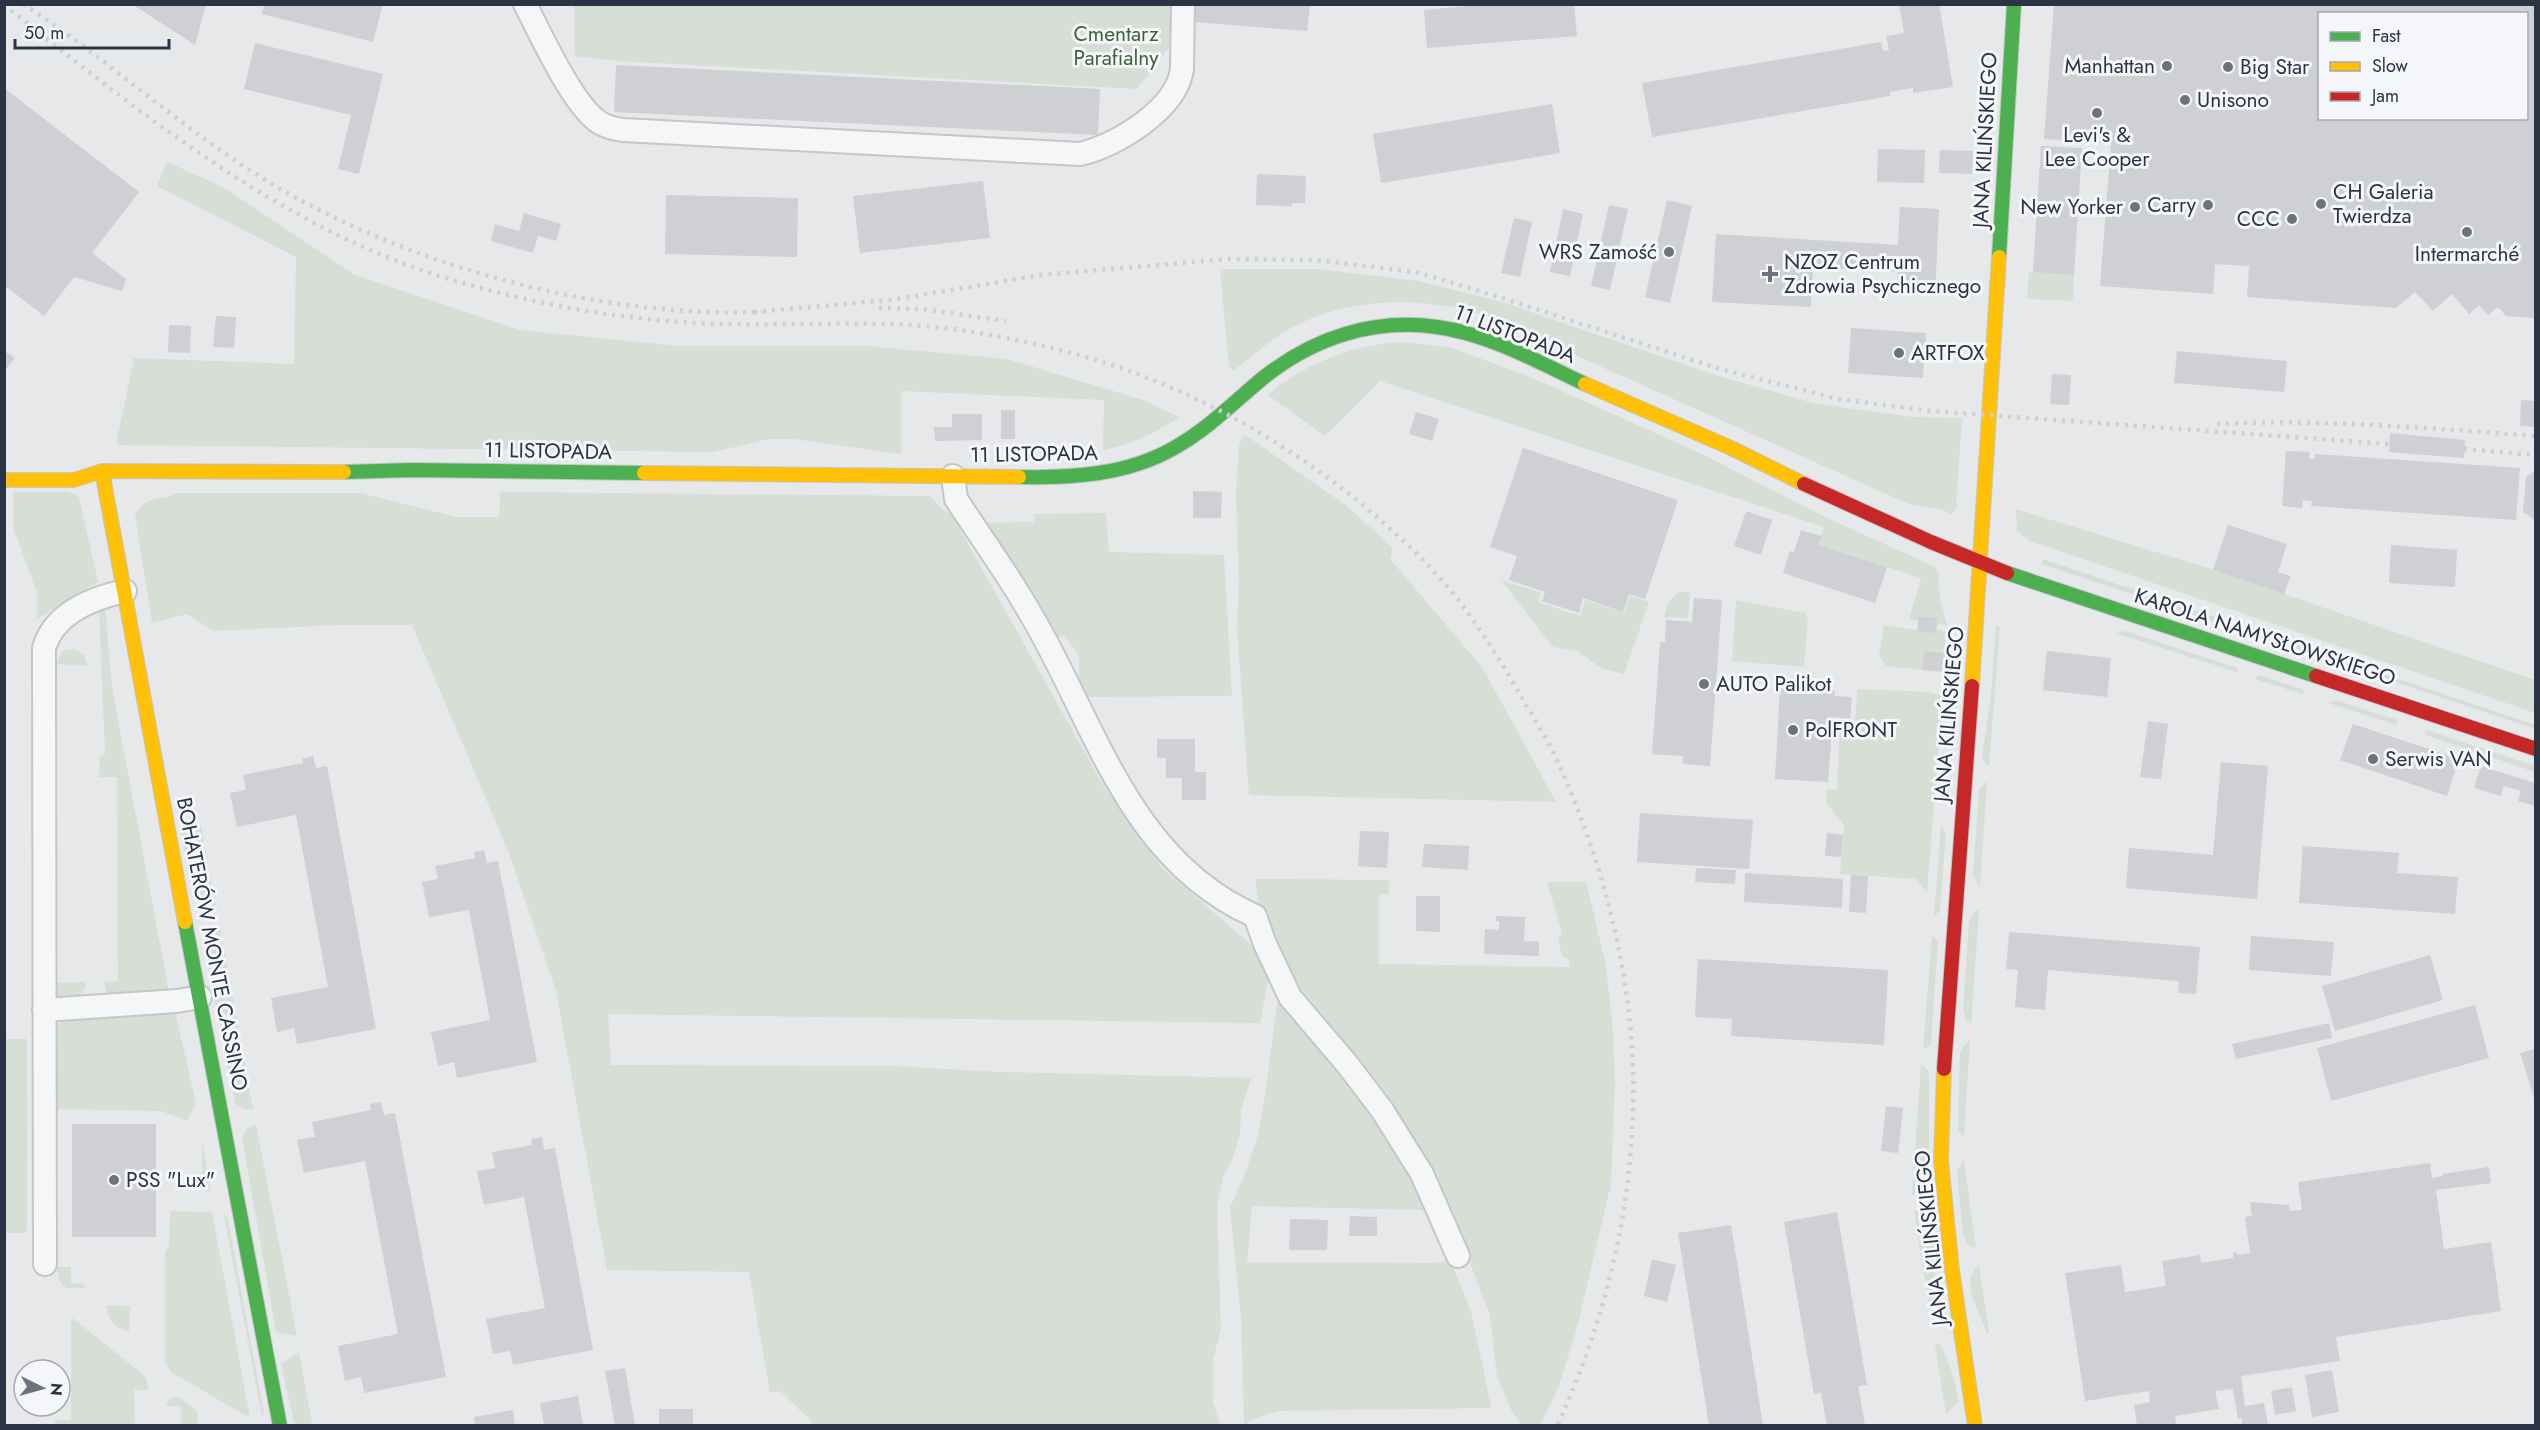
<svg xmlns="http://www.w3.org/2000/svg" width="2540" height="1430" font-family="Jost,sans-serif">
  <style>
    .green { fill: #d6ded6 }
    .building { fill: #ced0d3; fill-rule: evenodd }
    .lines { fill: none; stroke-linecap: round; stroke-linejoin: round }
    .street-casing { stroke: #c4c6c8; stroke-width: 26 }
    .fast-casing { stroke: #c4c6c8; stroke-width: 16 }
    .slow-casing { stroke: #c4c6c8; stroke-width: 16 }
    .jam-casing { stroke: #c4c6c8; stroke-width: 16 }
    .street { stroke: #f5f6f7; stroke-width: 22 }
    .fast { stroke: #4caf50; stroke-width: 14 }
    .slow { stroke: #ffc107; stroke-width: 14 }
    .jam { stroke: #c62828; stroke-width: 14 }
    .rail { stroke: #cecfd2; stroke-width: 4.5; stroke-dasharray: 3 6; stroke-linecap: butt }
    .poi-dot { fill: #6c737f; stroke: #f4f6f9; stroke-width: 2 }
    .labels { text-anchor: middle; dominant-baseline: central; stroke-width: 6; stroke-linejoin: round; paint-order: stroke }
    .park-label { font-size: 21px; fill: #3f6138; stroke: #f4f6f9 }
    .poi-label { font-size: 21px; fill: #2b3445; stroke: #f4f6f9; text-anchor: start }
    .street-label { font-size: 21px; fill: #2b3445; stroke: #f4f6f9 }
  </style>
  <rect width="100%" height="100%" fill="#e6e8ea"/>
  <path class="green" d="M574,5H1171L1170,46L1137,89L617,61L575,56Z
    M167,162L221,186L355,275L520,330L678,346H866L1007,359L1143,400L1179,417C1156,433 1130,445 1103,450L1104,400L901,391V454L794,439H769L713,452L118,445L117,440L134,358L294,364L296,257L157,186Z
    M1220,269H1318L1418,281L1502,302L1715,375L1817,404L1912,417L1962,418L1956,509L1951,514L1940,509L1911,505L1490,317C1423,295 1343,295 1281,334C1264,345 1250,360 1233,370L1229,367Z
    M2029,272L2074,275L2073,301L2027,299Z
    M1403,342L1452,348L1528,376L1700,453L1827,518L1933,566L1938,572L1940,599L1947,625L1937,624V618L1919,616V621L1909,619L1921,578L1818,545L1824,527L1380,381L1325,436L1268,395C1307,362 1352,345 1403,342Z
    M1244,434L1347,506L1393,548L1390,559L1482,667L1556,802L1249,795L1237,628L1239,583L1236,494L1239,446Z
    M13,492H68L79,497L98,582L37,619V593L16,535L14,534Z
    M500,492L930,496L943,510L958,518V526L1103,785L1163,869L1254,947L1268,981L1260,1023L608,1014L611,1065L894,1066L1002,1072L1251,1078L1241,1111L1240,1133L1233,1158L1223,1177L1217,1207L1221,1329L1213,1360V1401L1220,1425H812L811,1421L780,1391L770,1393L749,1272L607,1270L556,991L509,853L412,625H341L213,631L187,614L152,623L135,515C144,494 162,502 178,493H360L457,517H499Z
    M2016,509L2214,570L2535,680V713L2030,541L2017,531Z
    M1106,513L1109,552L1224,555L1232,696L1079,697V655L1064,635L1052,639L979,523L1034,522V514Z
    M2043,559L2535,725V729L2041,564Z
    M1501,580L1541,593L1538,602L1580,616L1585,600L1624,613L1630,596L1649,602L1624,674L1603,669L1577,651L1553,647Z
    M1679,592H1690L1688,618L1664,617L1669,601Z
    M1736,600L1805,613L1808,620L1804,667L1732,661Z
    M105,605L112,688L169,992L107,995L104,982L118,981L117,777H99L100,755H105L99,607Z
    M1884,625L1936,633L1937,630L1946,631L1945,653L1924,651L1922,670L1886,666L1879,655Z
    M1996,626L2000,627L1989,766L1984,762L1982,756L1991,695Z
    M2126,631L2237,668L2239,673L2116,633Z
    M75,649L84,655L88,666L57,664L62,651Z
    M2259,675L2302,689L2305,695L2255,679Z
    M1857,689L1929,692L1943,696L1927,891L1916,879L1840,874L1844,825L1826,803L1827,789L1837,790L1840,724L1855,725Z
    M2336,700L2397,720L2396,725L2328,703Z
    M2427,730L2535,766V772L2425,735Z
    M1987,781L1980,887L1973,875L1979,790Z
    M201,826L216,909C187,914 185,850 181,829Z
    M1941,826L1946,832L1940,911L1934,916Z
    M1255,879L1389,880V894H1379V964L1570,967L1569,960L1562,956L1558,940L1562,933L1547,882H1586L1606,966L1613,1032L1615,1081L1611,1184L1578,1324L1558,1389L1540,1425H1522L1511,1410L1497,1376L1490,1315L1454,1222V1212L1430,1169L1373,1079L1280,962L1262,922Z
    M1979,910L1971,1025L1965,1018L1963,1009L1969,922L1974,912Z
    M220,928L253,1109H243L235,1103L204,946L210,932Z
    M1932,936L1938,940L1931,1045L1923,1049Z
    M86,982L84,990L77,999H62L56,994L54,983Z
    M1278,998L1288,1001L1408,1160L1427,1210L1252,1206L1247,1262L1433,1263L1451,1261L1472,1315L1491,1408L1277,1411L1257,1418L1244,1425L1241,1317L1230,1208L1245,1174L1258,1135L1264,1102Z
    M165,1011L175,1012L196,1103L187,1121L161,1111L57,1109L54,1035L60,1023L69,1020Z
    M4,1039H27V1233H5Z
    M1970,1040L1964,1138L1958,1129L1960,1053L1964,1045Z
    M1921,1065L1929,1070V1183L1923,1192L1912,1195Z
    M256,1125L297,1336L276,1332L242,1137L248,1128Z
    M202,1139L211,1192L202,1190Z
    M1964,1160L1976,1249L1967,1244L1963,1235L1957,1170Z
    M1914,1210L1928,1212L1933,1221L1936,1304L1929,1305Z
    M170,1211L212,1212L250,1418L171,1372L165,1361V1252L169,1245Z
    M224,1215L227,1216L264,1413L262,1416Z
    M1979,1266L1989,1333L1987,1334C1982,1316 1957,1279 1979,1266Z
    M56,1267H71V1283L84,1284V1288H65L59,1280Z
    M107,1305L130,1306L129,1331C114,1328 107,1320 107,1305Z
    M71,1317L145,1376L149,1390H134L135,1425H55V1420H71Z
    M1941,1344L1954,1378L1959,1402L1946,1414L1935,1345Z
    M299,1352L311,1417L312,1425H298L294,1422L281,1364Z
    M176,1396L197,1410L198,1424H181V1406H167V1402Z"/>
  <path class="building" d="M132,4H206L195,45Z
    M264,4H383L373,42L262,14Z
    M1196,4H1310L1307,31L1194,22Z
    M1488,4H1574L1577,36L1427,48L1424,10Z
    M1899,4H1939L1953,87L1913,93V88L1890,92V96L1652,137L1642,83L1881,42L1883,51L1889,50L1886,36L1904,33Z
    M2054,4H2535V318L2506,316L2498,307L2488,315L2479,305L2469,314L2452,294L2433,311L2415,292L2396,308L2247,297L2249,266L2215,264L2213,294L2100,286L2111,144L2044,139ZM2319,14H2526V118H2319Z
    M255,43L383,74L359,174L338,169L351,115L244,89Z
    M616,65L1100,89L1098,135L614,112Z
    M4,88L139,192L92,253L126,279L122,291L74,277L44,316L4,285Z
    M1552,104L1560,153L1381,183L1373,134Z
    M2041,146L2082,148L2074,275L2033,272Z
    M1878,149L1925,150L1924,183L1877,182Z
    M1940,150L1973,151L1972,174L1939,173Z
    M1257,174L1306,176L1305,203H1292V206L1256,205Z
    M983,181L990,238L860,253L853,196Z
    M666,195L798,198L797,257L665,254Z
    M1667,200L1692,206L1670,303L1645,297Z
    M1609,205L1628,209L1610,290L1591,286Z
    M1900,207L1939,209L1935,295L1896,293L1898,272L1813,267L1811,307L1712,302L1716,234L1898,245Z
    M1563,209L1583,214L1570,276L1550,272Z
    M524,213L561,224L556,241L538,236L533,253L491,241L495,224L519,231Z
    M1514,218L1532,222L1520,277L1501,273Z
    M216,316L236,317L234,348L213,347Z
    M169,325L191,326L190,353L168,352Z
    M1851,328L1926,333L1923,378L1848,373Z
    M4,351L15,358L4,371Z
    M2177,351L2287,361L2284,392L2174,383Z
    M2052,374L2071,375L2069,405L2050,404Z
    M2521,400L2535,401V427L2520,426Z
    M1001,410H1015V439H1001Z
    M1416,412L1439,419L1432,441L1409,434Z
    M952,414H982V440L935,441L934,427H952Z
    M2390,433L2465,440L2464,458L2389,452Z
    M1523,448L1678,500L1645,599L1629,594L1623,612L1583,598L1579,613L1542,601L1545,592L1509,580L1517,556L1490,547Z
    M2286,451L2310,452L2309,459H2315V454L2520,468L2516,520L2311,506L2312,501L2303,500L2302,508L2282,506Z
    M2535,471V521L2527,514L2523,513L2526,477Z
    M1193,491L1222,492L1221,518H1193Z
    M1746,511L1772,520L1761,555L1734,546Z
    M2228,525L2287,544L2278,572L2291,576L2284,594L2213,570Z
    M1801,530L1821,536L1818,545L1887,567L1875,603L1783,573L1790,551L1794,552Z
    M2391,545L2457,550L2455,587L2389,583Z
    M1694,598L1722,600L1710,766L1683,764V756L1652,754L1660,642H1665L1666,620L1692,622Z
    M1919,616L1938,618L1936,633L1917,631Z
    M1924,651L1945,653L1943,672L1922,670Z
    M2047,651L2111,658L2107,697L2043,690Z
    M1780,687L1835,691L1834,696L1852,697L1850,719L1833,717L1828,782L1775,779Z
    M2148,721L2168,724L2161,779L2140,777Z
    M2353,724L2459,759L2447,796L2340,760Z
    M1157,739H1195V772H1206V800H1182V778H1166V758H1157Z
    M313,756L316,768L327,766L376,1029L297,1044L294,1028L277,1032L271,998L328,987L296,815L237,827L230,793L246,790L243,775L303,763L302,759Z
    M2221,762L2268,766L2257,899L2126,888L2129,848L2213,855Z
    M2481,766L2535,783V806L2518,801L2521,791L2504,786L2501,796L2474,788Z
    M1640,813L1753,820L1749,869L1637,862Z
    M1360,831L1389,832L1387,868L1358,866Z
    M1827,833L1843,835L1841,857L1825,856Z
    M1424,844L1469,846L1468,870L1422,867Z
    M2303,846L2399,853L2397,873L2458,877L2455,914L2299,903Z
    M484,850L487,863L498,861L537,1062L457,1078L454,1062L438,1066L431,1032L490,1020L469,910L429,917L422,882L438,879L435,866L475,858L474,852Z
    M1696,868L1736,870L1735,884L1695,882Z
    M1745,873L1843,879L1842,908L1744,902Z
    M1851,875L1868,876L1866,913L1849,912Z
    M1416,896H1440V932L1416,931Z
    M1496,916L1525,917L1524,941L1539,942V956L1484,954L1485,929L1499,930V921H1496Z
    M2009,932L2200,947L2196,994L2178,993L2179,981L2048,970L2045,1010L2015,1007L2018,970L2006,969Z
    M2251,936L2334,942L2331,976L2249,970Z
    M2430,955L2443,1000L2335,1031L2322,986Z
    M1698,959L1888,970L1884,1045L1731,1036L1732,1019L1695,1017Z
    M2475,1005L2489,1058L2331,1101L2317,1048Z
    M2329,1023L2332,1038L2236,1059L2232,1044Z
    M2535,1049V1101L2520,1053Z
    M381,1102L384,1115L395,1113L446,1377L364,1393L361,1377L345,1381L338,1346L398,1334L365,1161L304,1173L297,1140L315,1137L312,1122L371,1110L370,1104Z
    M1886,1106L1903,1108L1898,1153L1881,1151Z
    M72,1124H156V1237H72Z
    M542,1137L544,1150L555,1148L593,1350L513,1365L510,1351L493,1354L486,1319L545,1308L524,1197L484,1205L477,1171L495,1168L492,1152L532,1145L531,1139Z
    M2430,1163L2432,1178L2443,1176L2442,1174L2489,1167L2491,1183L2436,1190L2444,1249L2491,1242L2501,1311L2336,1337L2340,1361L2241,1376L2245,1406L2264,1403L2268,1425H2242V1418L2238,1419L2233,1389L2215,1391L2219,1409L2175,1416L2176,1425H2137L2134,1405L2150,1402L2149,1391L2085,1401L2065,1273L2121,1265L2125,1292L2166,1286L2162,1261L2200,1255L2201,1263L2233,1258V1253L2237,1252V1255L2250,1253L2245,1217L2252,1216L2250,1202L2289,1205L2290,1211L2302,1210L2298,1182Z
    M1837,1212L1867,1385L1858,1386L1865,1425H1827L1821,1393L1814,1394L1784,1222Z
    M1350,1216L1377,1217V1236H1349Z
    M1290,1219L1328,1220L1327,1250H1289Z
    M1731,1225L1746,1318L1763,1425H1709L1693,1326L1678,1233Z
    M1652,1259L1676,1265L1667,1302L1644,1296Z
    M625,1368L635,1425H615L605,1371Z
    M2332,1370L2339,1412L2312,1417L2305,1375Z
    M2292,1387L2296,1411L2275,1415L2271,1391Z
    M578,1396L583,1425H544L540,1403Z
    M659,1409H693V1425H659Z
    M513,1410L515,1425H475L474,1417Z"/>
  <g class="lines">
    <g class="street-casing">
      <path id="street" d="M525,4C541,35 573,106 600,123C607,127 615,129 623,130L1080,154C1116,146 1177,109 1182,69L1183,4
        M953,476L956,499C982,539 1010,577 1033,618C1096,726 1130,861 1255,916L1265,944L1290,997L1347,1064L1382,1110L1422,1174L1458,1256
        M44,1010L177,1001L200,997
        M45,1264L44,648C54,613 93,598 125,591"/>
    </g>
    <g class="fast-casing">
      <path id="fast" d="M1999,257L2014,4
        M344,472L412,470L644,473
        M1019,477C1072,478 1127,475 1174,448C1207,430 1234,402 1263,378C1313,338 1373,318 1437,327C1489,334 1538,362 1585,384
        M2007,573L2316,676
        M185,922L280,1426"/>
    </g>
    <g class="slow-casing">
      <path id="slow" d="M1585,384L1731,448L1804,484
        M102,471L185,922
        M644,473L1019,477
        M4,480H74L102,471L344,472
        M1972,686L1999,257
        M1944,1069L1941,1161L1952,1270L1975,1426"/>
    </g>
    <g class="jam-casing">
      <path id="jam" d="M1804,484L1931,542L2007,573
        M2316,676L2536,749
        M1944,1069L1972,686"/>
    </g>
    <use href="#street" class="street"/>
    <use href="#fast" class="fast"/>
    <use href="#slow" class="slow"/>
    <use href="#jam" class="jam"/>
    <path class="rail" d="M23,4C111,61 187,134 277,187C416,268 601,318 762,312
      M4,5C135,109 278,225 439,276C523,302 609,318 697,323C768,327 840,321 911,325C961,328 1010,338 1059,350C1196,383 1325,461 1424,561C1462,599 1492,646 1519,693C1531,714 1546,736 1556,758C1606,868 1637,989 1633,1111C1630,1220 1603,1326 1557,1426
      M879,308L922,309L1006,321
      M754,312L891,300L1041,275L1228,259L1314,260L1416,272L1499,297L1720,369L1838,399L1931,411L2389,444
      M2217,424C2324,419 2429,428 2536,436
      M2464,449L2536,455"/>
  </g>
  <g class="poi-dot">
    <circle cx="2167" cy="66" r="6"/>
    <circle cx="2228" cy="67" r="6"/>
    <circle cx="2185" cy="100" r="6"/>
    <circle cx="2097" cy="113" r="6"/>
    <circle cx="2321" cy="204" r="6"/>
    <circle cx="2208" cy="205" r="6"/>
    <circle cx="2135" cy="207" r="6"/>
    <circle cx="2292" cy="219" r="6"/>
    <circle cx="2467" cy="232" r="6"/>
    <circle cx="1669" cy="252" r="6"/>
    <path d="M1767 265h6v6h6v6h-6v6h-6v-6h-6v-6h6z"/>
    <circle cx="1899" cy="353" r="6"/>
    <circle cx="1704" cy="684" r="6"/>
    <circle cx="1793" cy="730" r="6"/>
    <circle cx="2373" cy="759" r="6"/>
    <circle cx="114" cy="1180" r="6"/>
  </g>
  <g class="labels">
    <g class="park-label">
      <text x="1116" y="34">Cmentarz<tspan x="1116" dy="24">Parafialny</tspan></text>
    </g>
    <g class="poi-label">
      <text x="2155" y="66" text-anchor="end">Manhattan</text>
      <text x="2240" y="67">Big Star</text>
      <text x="2197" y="100">Unisono</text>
      <text x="2097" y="135" text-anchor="middle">Levi's &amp;<tspan x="2097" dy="24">Lee Cooper</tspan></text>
      <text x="2333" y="192">CH Galeria<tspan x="2333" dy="24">Twierdza</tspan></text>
      <text x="2196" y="205" text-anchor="end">Carry</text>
      <text x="2123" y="207" text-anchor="end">New Yorker</text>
      <text x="2280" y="219" text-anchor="end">CCC</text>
      <text x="1657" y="252" text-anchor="end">WRS Zamość</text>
      <text x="2467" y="254" text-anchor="middle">Intermarché</text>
      <text x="1784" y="262">NZOZ Centrum<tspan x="1784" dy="24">Zdrowia Psychicznego</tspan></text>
      <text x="1911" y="353">ARTFOX</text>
      <text x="1716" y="684">AUTO Palikot</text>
      <text x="1805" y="730">PolFRONT</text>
      <text x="2385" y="759">Serwis VAN</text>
      <text x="126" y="1180">PSS "Lux"</text>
    </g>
    <g class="street-label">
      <text transform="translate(1985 140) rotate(-87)">JANA KILIŃSKIEGO</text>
      <text transform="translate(1515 334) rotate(21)">11 LISTOPADA</text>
      <text transform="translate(548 451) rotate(1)">11 LISTOPADA</text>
      <text transform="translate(1034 454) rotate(-1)">11 LISTOPADA</text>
      <text transform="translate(2265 637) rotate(18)">KAROLA NAMYSŁOWSKIEGO</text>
      <text transform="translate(1949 714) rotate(-85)">JANA KILIŃSKIEGO</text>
      <text transform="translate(212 944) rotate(79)">BOHATERÓW MONTE CASSINO</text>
      <text transform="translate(1931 1238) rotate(-96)">JANA KILIŃSKIEGO</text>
    </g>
  </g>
  <rect width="2540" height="1430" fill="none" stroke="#2b3445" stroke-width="12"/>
  <rect x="2318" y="12" width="210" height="108" fill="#f4f6f9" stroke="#a4a8b1" stroke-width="1.5"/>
  <rect x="2330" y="32" width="30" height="9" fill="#4caf50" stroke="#a4a8b1" stroke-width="1.5"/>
  <text x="2372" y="42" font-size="18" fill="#2b3445">Fast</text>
  <rect x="2330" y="62" width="30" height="9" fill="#ffc107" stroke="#a4a8b1" stroke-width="1.5"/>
  <text x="2372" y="72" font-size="18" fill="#2b3445">Slow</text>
  <rect x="2330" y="92" width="30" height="9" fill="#c62828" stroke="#a4a8b1" stroke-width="1.5"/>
  <text x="2372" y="102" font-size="18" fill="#2b3445">Jam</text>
  <g transform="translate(42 1388) rotate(95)"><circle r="28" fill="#f4f6f9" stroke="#a4a8b1" stroke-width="1.5"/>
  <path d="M0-4.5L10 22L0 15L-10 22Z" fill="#6c737f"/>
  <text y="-9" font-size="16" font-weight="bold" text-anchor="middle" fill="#2b3445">N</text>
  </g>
  <path d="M15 39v9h154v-9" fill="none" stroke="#2b3445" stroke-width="3"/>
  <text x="24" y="39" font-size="18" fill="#2b3445" stroke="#f4f6f9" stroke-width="4.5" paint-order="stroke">50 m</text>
</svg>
